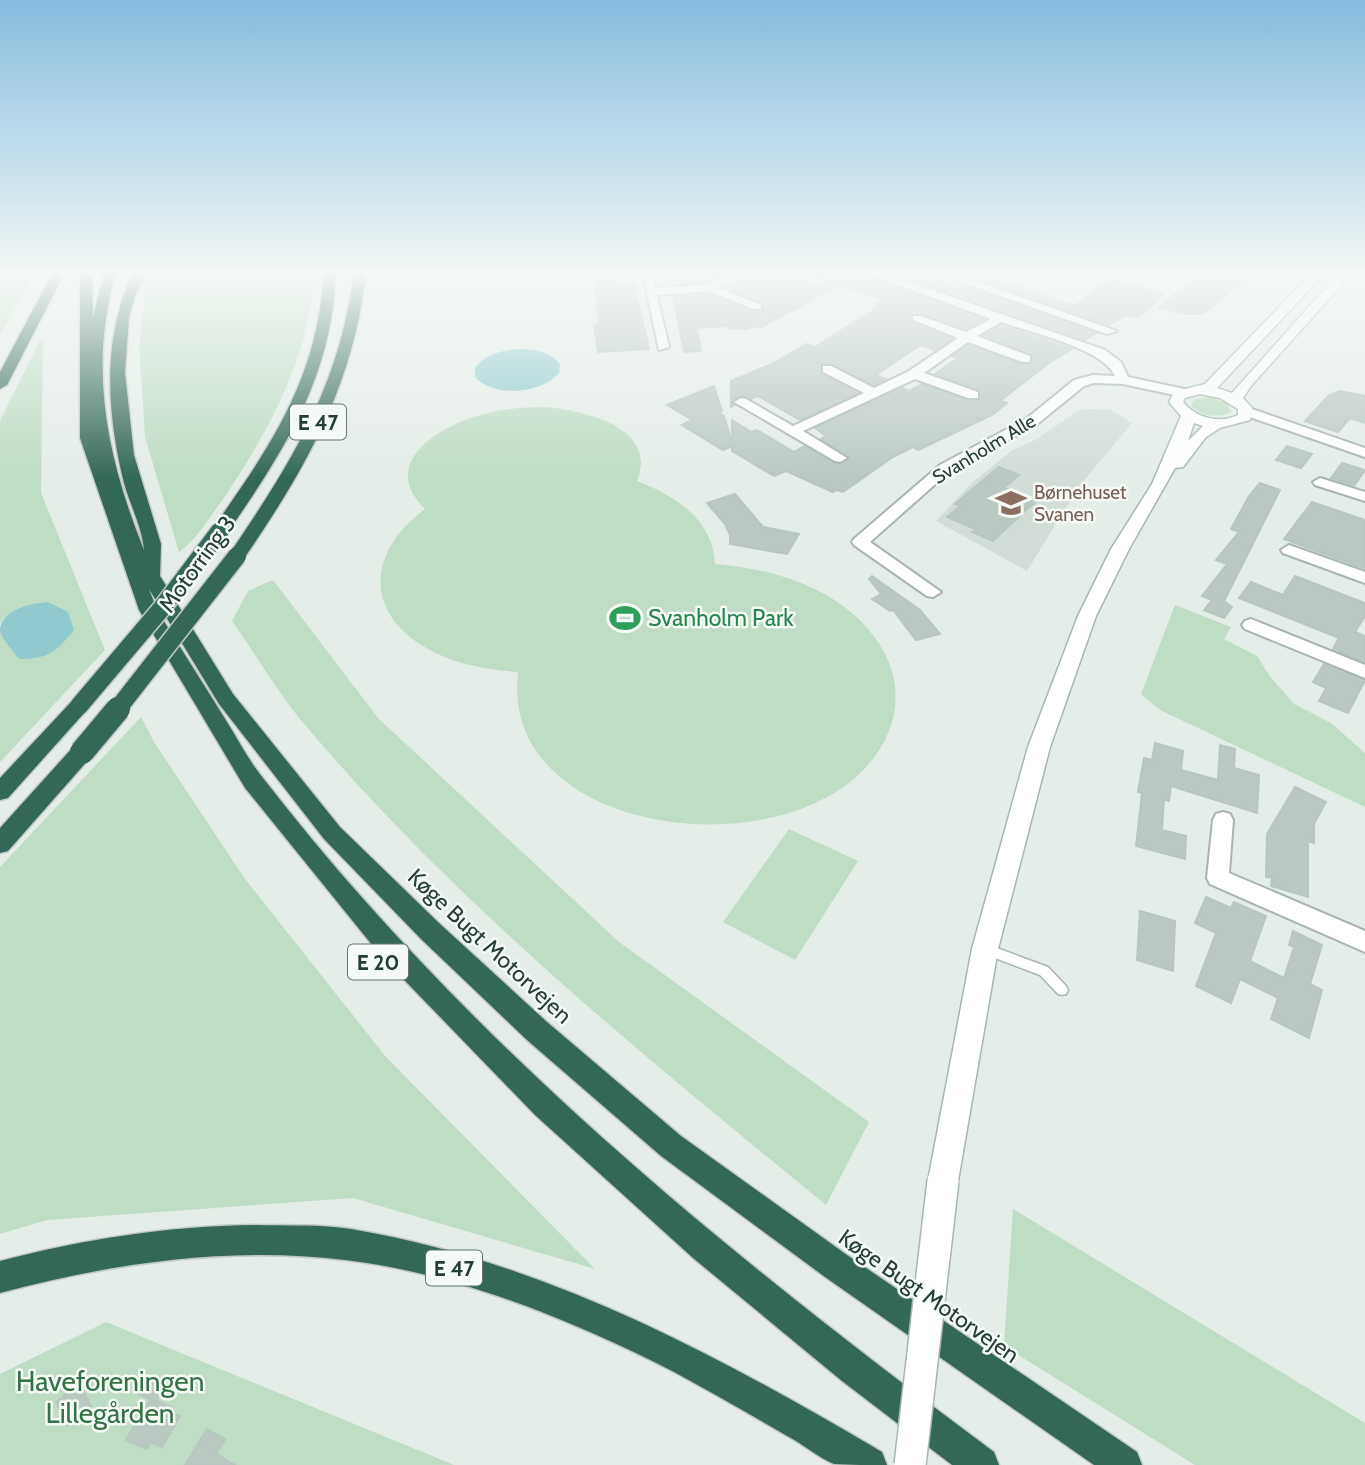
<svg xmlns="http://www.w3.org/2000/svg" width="1365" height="1465" font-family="Cabin,sans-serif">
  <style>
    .built { fill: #d3ddd7 }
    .green { fill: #bfdcc4 }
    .water { fill: #91cace }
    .building { fill: #bac8c1; stroke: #b7c6bf; stroke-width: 2 }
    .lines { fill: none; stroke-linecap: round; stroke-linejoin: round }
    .lane-casing { stroke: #a8b5af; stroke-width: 3 }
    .street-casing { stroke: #a8b5af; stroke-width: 4 }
    .secondary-casing { stroke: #a4b8af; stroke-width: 3 }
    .highway-casing { stroke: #c2c9c6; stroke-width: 3 }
    .lane { fill: #fff; fill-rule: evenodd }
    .street { fill: #fff; fill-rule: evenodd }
    .secondary { fill: #fff; fill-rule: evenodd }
    .highway { fill: #336858; fill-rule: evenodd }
    .secondary-bridge-casing { stroke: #a4b8af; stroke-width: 34; stroke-linecap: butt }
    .highway-bridge-far1-casing { stroke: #c2c9c6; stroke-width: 21; stroke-linecap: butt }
    .highway-bridge-casing { stroke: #c2c9c6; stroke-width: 27; stroke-linecap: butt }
    .secondary-bridge { stroke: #fff; stroke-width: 31 }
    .highway-bridge-far1 { stroke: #336858; stroke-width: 18 }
    .highway-bridge { stroke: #336858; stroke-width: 24 }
    .labels { text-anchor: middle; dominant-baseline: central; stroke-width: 5; stroke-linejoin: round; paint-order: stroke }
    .far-street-label { font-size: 19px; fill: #253e35; stroke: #f5faf7 }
    .far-education-label { font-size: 19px; fill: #785e54; stroke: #f5faf7; text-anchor: start }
    .shield { fill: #f5faf7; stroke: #63766f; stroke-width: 2 }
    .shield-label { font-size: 21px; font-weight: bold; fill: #253e35 }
    .street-label { font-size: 23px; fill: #253e35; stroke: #f5faf7 }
    .leisure-label { font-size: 23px; fill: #27864d; stroke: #f5faf7; text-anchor: start }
    .near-park-label { font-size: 28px; fill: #327244; stroke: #f5faf7 }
  </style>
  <rect width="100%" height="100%" fill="#e5ede8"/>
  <path class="built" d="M1089,409L1111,410L1132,423L1080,485L1027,571L936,521L972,483L1011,451L1035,440L1078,411Z"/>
  <path class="green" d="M10,272H36L0,334V287Z
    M154,272H315C310,355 269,432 223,499C209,518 198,538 179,552L145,437L139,345L147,280Z
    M43,341L41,493L105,650L0,762V630L19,659L4,617L0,624V421L39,342Z
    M1210,397L1227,403L1231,412C1217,419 1202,416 1191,406L1194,399Z
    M544,407C582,410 659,426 637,481C676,496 713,520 715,564C777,569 845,590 880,645C896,670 901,702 889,731C830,877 497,848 518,672C491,670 465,666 440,655C365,621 362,556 425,509C377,462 441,425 484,414C503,409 523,407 544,407Z
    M273,580L378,718L619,942L869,1122L826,1205C643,1055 458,906 305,725C278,693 256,655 232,621L248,591Z
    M1175,605L1231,627L1224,639L1257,656L1269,675L1294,704L1331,723L1365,753V807L1160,710L1141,694Z
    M141,717L154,742L245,879L386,1057L595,1269L353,1198L47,1220L0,1234V867Z
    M789,829L858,861L795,960L723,922Z
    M1013,1209L1365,1423V1465H1195L1004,1346Z
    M106,1322L454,1465H0V1374Z"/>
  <path class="water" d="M522,349C537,350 552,352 560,365L559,373C541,394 494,398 475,377V368C486,353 504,350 522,349Z
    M48,602L68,612L74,630C56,652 48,659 19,659C13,650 3,641 0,631C0,609 34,603 48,602Z"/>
  <path class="building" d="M594,272H618L620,284H634L649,349L598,352L594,325L599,324Z
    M667,272H728L706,282L670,284Z
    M754,272H766L793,281L797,279L814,286L823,280L810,272H861L985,319L966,329L922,314H911L912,322L952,339L935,350L920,345L876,375L886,379L874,385L832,364H821L822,374L858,393L800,420L758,396L751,399L740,396L732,401L735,405L731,407V381L772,364L806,344L815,347L880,306L875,304L883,299L839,285L760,328L754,326L747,329H730V326L697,328L701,351L684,352L673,296L708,294L752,311L761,312L764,309L762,303L725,288Z
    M889,272H910L967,290L971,288L1096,333L1085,340Z
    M1223,272H1255L1202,314H1185L1159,307L1202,273L1218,277Z
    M991,278L1075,306L1111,279L1164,294L1138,318L1126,315L1109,325L984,281Z
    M1001,325L1072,349L1049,363L1000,401L1007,403L992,415L918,450L913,447L893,457L843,492L836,490L833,492L786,471L774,476L732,451V446L723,450L682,425L692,420L667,405L714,386L722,411L718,412L724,416L732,443V420L751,432L757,430L794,452L805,446L834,463L841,464L849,457L821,439L826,436L815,428L902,388L909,391L922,384L967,400H980L979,390L935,374L958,358L952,356L968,345L1021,364H1032L1031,354L983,335Z
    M1340,391L1365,396V423L1350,418L1338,432L1305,421L1329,395Z
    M1287,446L1312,454L1301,468L1276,460Z
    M1342,463L1365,470L1354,486L1331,478Z
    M999,467L1019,475L1004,488L1036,501L993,541L972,532L975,529L947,517L960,506L955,504Z
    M1260,483L1280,490L1224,601L1232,607L1224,618L1204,610L1212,600L1202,596L1227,564L1216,560L1239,532L1231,529L1249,496Z
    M735,494L763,527L799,534L787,554L730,544V535L725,524L707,503Z
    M1312,502L1365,520V569L1284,539Z
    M872,576L920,610L940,634L916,640L893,610L890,611L872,599L881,594L869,579Z
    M1295,576L1365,603V616L1355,632L1365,636V662L1333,649L1339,638L1239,598L1251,582L1283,595Z
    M1324,664L1365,680L1348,713L1319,701L1326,688L1313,682Z
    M1155,743L1183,751L1181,770L1218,780L1220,745L1235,749L1234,768L1259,775L1257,813L1171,786L1169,801L1164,799L1162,830L1186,836L1185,859L1136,846L1142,793L1138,792L1144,758L1152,760Z
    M1295,787L1326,802L1314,824V843L1308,841V897L1271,886L1272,878L1266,877L1267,834Z
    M1206,897L1231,908L1234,902L1266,916L1250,961L1284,978L1294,947L1289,945L1293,931L1322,945L1310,984L1322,990L1309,1038L1271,1019L1278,998L1240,979L1231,1003L1196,986L1216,933L1195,923Z
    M1140,911L1175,921L1173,971L1137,960Z
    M144,1376L165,1388L156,1400L171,1407L169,1411L180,1416L162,1447L151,1442L147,1449L126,1440L150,1400L134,1391Z
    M79,1383L91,1406L67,1426L56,1402Z
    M207,1429L225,1439L216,1454L235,1465H185Z"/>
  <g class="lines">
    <g class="lane-casing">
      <path id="lane" d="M986,944L1048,967L1066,986L1068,990L1066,994L1062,995L1058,994L1040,975L982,953L980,949L982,945Z"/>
    </g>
    <g class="street-casing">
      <path id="street" d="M736,272H751L719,288L761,305V309H753L708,291L657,295L669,347L659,350L644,278H652L655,288L707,285Z
        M786,272H802L821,281L815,284Z
        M863,272H880L1105,350L1121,362L1128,377L1189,390L1191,393L1184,397L1123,384L1094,383L1084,386L1036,425L950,471L870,542L941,592L933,597L927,596L854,545L852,542L854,539L940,465L1026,419L1074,380L1093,375L1115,376C1104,349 1029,332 1001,322L977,336L1030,356V362H1022L968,342L924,373L978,392V398H968L915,379L803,431L847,458L840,462L835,461L734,402L741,398L746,399L793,426L864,393L823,372V366H831L874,388L909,371L958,338L913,320V316H921L966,332L991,319Z
        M933,272H950L1117,331L1107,334Z
        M1246,407L1365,448V457L1241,414V408Z
        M1320,478L1365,492V501L1315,485L1313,482Z
        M1289,545L1365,572V583L1283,553L1281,550Z
        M1251,619L1365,665V678L1245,629L1242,625L1245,621Z
        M1223,812L1230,814L1233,820L1229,873L1365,931V952L1210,884L1207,878L1213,820L1216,814Z"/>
    </g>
    <g class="secondary-casing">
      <path id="secondary" d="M1313,272H1326L1217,388L1232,393L1340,272H1353L1251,386L1243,398L1252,408L1250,420L1220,428L1206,437L1183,467L1175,468L1129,549L1096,616L1050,747L998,949L958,1181L954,1192L943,1196L932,1192L928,1181L972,949L1028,747L1078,616L1111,549L1152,484L1181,416L1169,402L1174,392L1205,384ZM1200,394L1220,398L1238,409V415C1219,424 1196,418 1183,402L1185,398ZM1194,423L1203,426L1188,441Z"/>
    </g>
    <g class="highway-casing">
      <path id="highway" d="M53,272H65L7,385L0,389V372Z
        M80,272H92L93,318L104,272H116C88,369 107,458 144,550C142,527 130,505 124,483C107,415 101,336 134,272H146L136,293L129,317L125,373L134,455L161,544L160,576L233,694L340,827L439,923L547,1022L681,1136L847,1255L1137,1452L1142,1465H1094L825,1277L661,1156L527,1040L421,939L324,839L219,704L149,589L157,610C180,647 204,685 227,722C239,741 249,761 263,778C467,1042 727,1254 994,1452L999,1465H952L842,1381L693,1258L535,1115L381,956L245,788L139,610L80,438Z
        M324,272H336C332,379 284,450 226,535H214L211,531C270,447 318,379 324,272Z
        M354,272H366C354,385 306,468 243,560H231L228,556C291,463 340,386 354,272Z
        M79,699L86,701L89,706L86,711L8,798L0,800V778L72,701Z
        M82,744L90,746L93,752L90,758L8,851L0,853V828L74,746Z
        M255,1225C287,1226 320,1224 351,1229C543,1261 716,1354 882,1452L887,1465C872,1465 848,1465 834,1464C819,1458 804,1445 789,1437C751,1415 713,1393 674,1372C574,1321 457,1273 345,1260C229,1246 112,1263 0,1293V1261C84,1239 168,1226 255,1225Z"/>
    </g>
    <use href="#lane" class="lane"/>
    <use href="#street" class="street"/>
    <use href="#secondary" class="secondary"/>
    <use href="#highway" class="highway"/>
    <g class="secondary-bridge-casing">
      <path id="secondary-bridge" d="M910,1465L943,1181"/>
    </g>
    <g class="highway-bridge-far1-casing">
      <path id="highway-bridge-far1" d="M79,706L162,608L220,531
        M116,711L237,556"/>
    </g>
    <g class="highway-bridge-casing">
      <path id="highway-bridge" d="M82,752L118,709"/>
    </g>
    <use href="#secondary-bridge" class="secondary-bridge"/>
    <use href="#highway-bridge-far1" class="highway-bridge-far1"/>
    <use href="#highway-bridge" class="highway-bridge"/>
  </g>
  <linearGradient id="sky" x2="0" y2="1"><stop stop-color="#85bdde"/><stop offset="0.57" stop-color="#f3f7f5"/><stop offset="1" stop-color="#f3f7f5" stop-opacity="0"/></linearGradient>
  <rect width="1365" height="478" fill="url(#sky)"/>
  <defs>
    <g id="school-bare" transform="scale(2.415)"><path d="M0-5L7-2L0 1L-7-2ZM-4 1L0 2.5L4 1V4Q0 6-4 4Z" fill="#8d6e63" stroke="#f5faf7" stroke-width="2.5" paint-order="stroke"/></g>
    <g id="stadium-bare" transform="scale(2.415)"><path d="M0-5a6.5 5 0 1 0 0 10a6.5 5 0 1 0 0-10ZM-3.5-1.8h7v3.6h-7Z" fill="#2e9e5b" stroke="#f5faf7" stroke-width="2.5" paint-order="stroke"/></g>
  </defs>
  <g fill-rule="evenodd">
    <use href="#school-bare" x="1011" y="503"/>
    <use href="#stadium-bare" x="625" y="618"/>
  </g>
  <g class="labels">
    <g class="far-street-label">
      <text transform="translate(984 449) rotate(-31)">Svanholm Alle</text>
    </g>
    <g class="far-education-label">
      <text x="1034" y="492">Børnehuset<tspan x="1034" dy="22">Svanen</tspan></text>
    </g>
    <g class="shield">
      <rect x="290" y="404.5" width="56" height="35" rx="5"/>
      <rect x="348" y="944.5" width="60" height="35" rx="5"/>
      <rect x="426" y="1250.5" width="56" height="35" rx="5"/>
    </g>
    <g class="shield-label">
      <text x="318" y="422">E 47</text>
      <text x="378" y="962">E 20</text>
      <text x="454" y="1268">E 47</text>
    </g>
    <g class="street-label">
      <text transform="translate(197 564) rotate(-54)">Motorring 3</text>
      <text transform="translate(490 946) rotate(43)">Køge Bugt Motorvejen</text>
      <text transform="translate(929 1296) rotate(35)">Køge Bugt Motorvejen</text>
    </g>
    <g class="leisure-label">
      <text x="648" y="618">Svanholm Park</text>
    </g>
    <g class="near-park-label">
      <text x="110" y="1381">Haveforeningen<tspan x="110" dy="32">Lillegården</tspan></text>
    </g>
  </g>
</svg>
